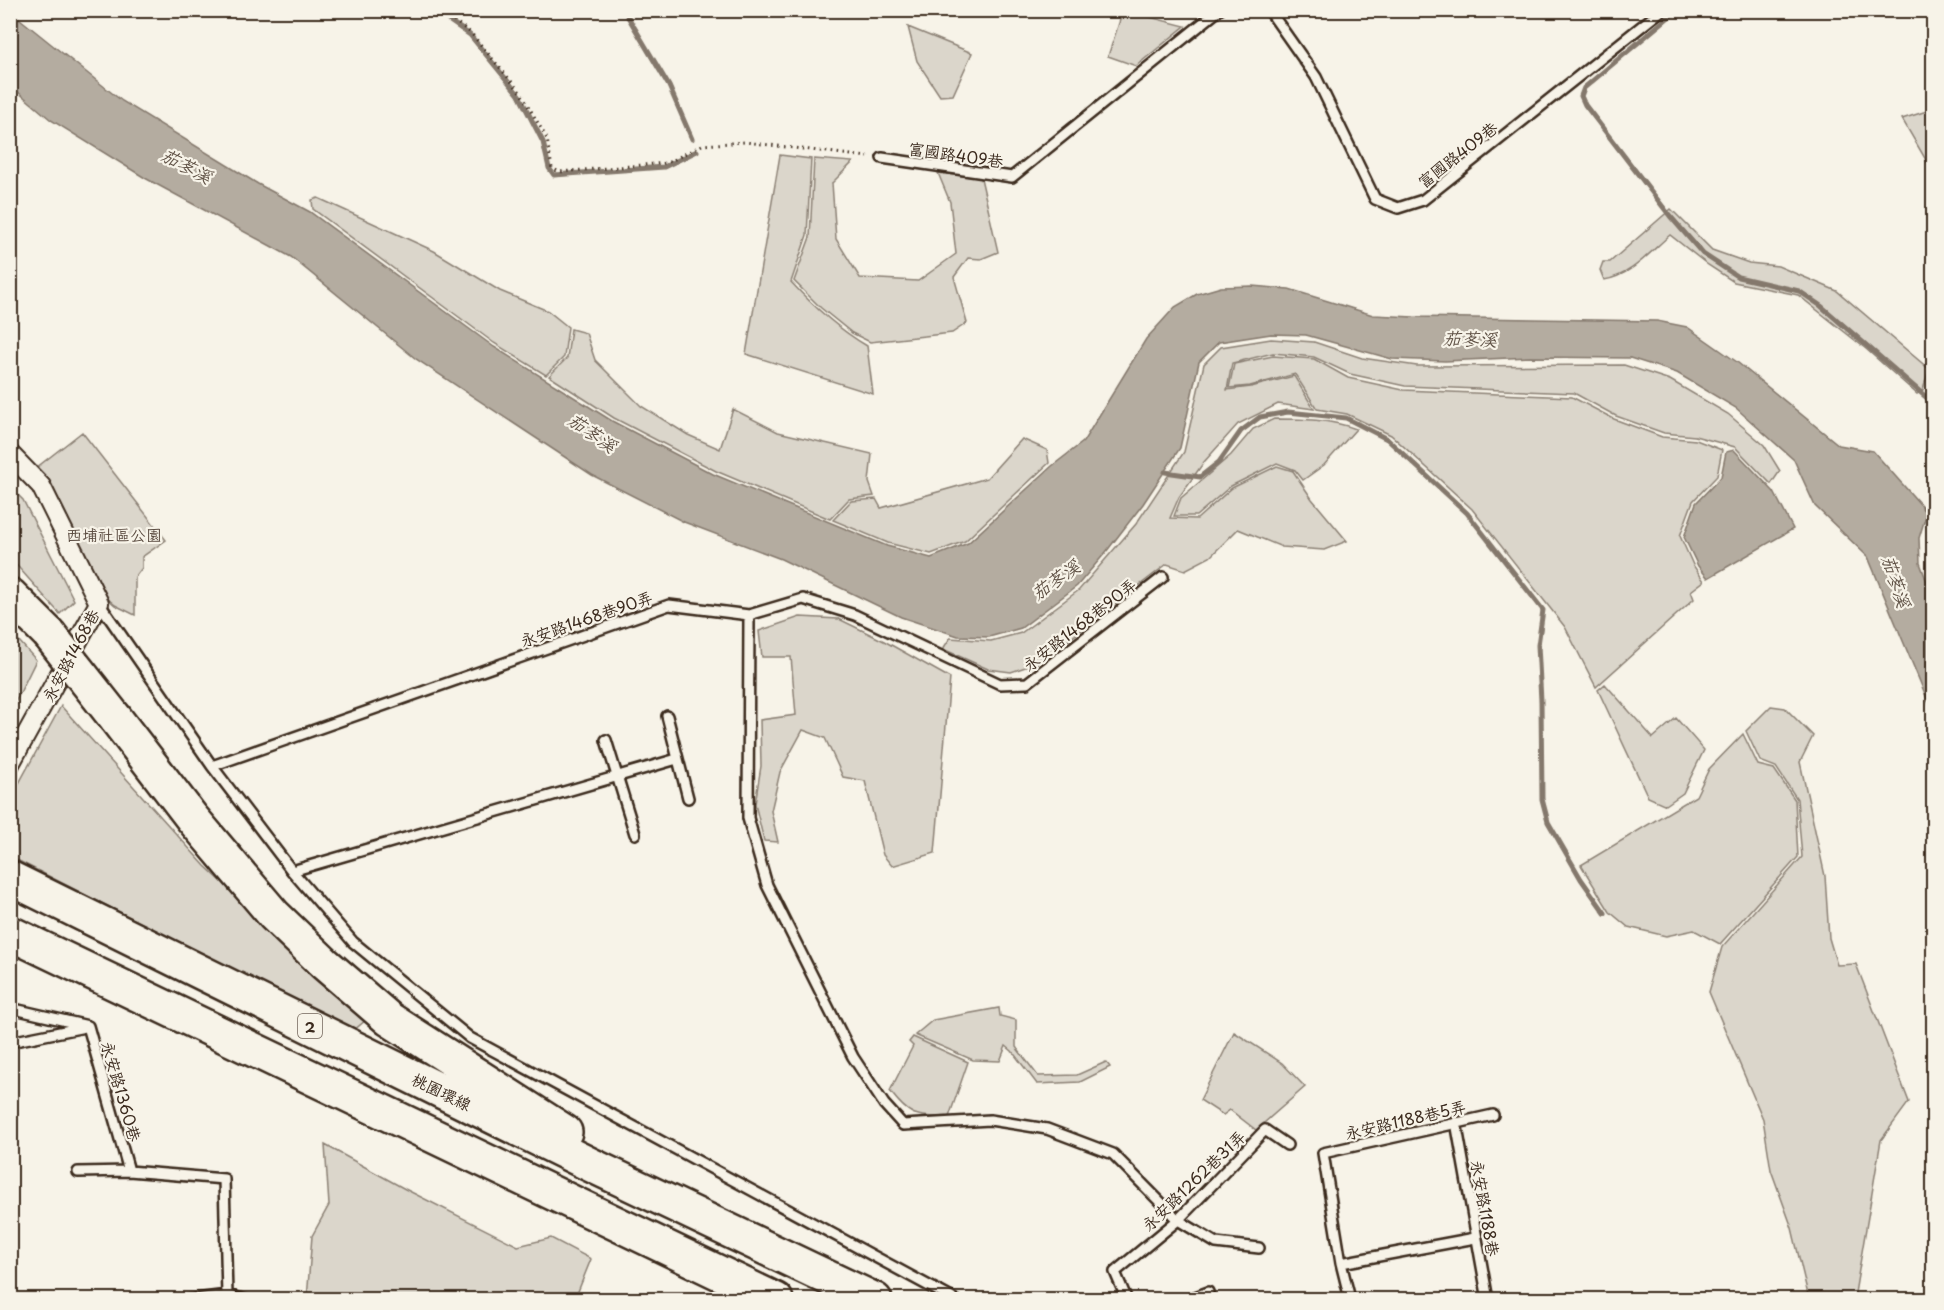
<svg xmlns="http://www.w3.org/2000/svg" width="1944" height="1310" font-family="'Playpen Sans','LXGW WenKai TC',sans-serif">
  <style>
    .green { fill: #dbd6cb; stroke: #8b8074; stroke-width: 1.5 }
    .water { fill: #b4aca0; stroke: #84786c; stroke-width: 1.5 }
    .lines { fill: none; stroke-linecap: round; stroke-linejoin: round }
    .stream { stroke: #84786c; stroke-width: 5 }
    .lane-casing { stroke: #3b2a1e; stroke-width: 14 }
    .street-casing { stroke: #3b2a1e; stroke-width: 22 }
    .highway-casing { stroke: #3b2a1e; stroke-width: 38 }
    .path { stroke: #3b2a1e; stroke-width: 3; stroke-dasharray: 1.5 4.5; stroke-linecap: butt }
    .lane { stroke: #f7f3e8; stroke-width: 9 }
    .street { stroke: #f7f3e8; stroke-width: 18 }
    .highway { stroke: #f7f3e8; stroke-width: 33 }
    .highway-bridge-casing { stroke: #3b2a1e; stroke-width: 38; stroke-linecap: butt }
    .highway-bridge { stroke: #f7f3e8; stroke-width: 33 }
    .labels { text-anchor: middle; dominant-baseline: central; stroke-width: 4.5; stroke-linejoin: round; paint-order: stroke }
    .shield { fill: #f7f3e8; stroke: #73665b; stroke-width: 1.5 }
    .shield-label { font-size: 15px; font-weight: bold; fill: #3b2a1e }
    .street-label { font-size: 16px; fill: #3b2a1e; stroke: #f7f3e8 }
    .park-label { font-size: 16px; fill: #5b4c41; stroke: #f7f3e8 }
    .water-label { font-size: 18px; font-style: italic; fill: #5f5145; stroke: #f7f3e8 }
  </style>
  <rect width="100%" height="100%" fill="#f7f3e8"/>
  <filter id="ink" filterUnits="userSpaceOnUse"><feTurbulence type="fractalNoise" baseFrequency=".0167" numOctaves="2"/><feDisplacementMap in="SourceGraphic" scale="12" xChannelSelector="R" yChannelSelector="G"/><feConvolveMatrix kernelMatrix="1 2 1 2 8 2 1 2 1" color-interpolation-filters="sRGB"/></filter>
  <g filter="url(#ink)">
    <path class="green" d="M1123,11H1126L1185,26L1136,66L1108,56Z
      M908,27L972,53L953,95L940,96L917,61Z
      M1933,109H1934L1933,172L1902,119Z
      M780,155L811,159L807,235L791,282C814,307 838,329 867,346L873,394L746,354Z
      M814,159L853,162L832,183L836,239L860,278L918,281L956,254L950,202L938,173L981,178L998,252L981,259L968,258L954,277L967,323L952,333L870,342L852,333L821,308L794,281L810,237Z
      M318,198L434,251L500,291L548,311L568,327L564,357L546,375L494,343L313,209L312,200Z
      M1671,209L1712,250L1749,263L1778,266L1837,291L1929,369L1923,390L1917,394L1866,349L1798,295L1734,282L1708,265L1670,235C1650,252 1631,276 1604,280L1600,270L1603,262H1610Z
      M571,329L586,333L595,360L641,406L688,435L720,449L733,409L778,432L872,454L869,482L874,496L849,499L830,519L716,471L614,418L549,376L567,358Z
      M1271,339L1314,342L1362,358L1417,366L1624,365L1670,380L1728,414L1764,445L1780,471L1771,484L1735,447L1695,436L1664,433L1616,416L1574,393L1405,386L1350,374L1314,357L1273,353L1232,363L1227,390L1251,387L1294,376L1314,409L1278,404L1238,424L1204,462L1179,497L1170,518L1197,519L1232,488L1277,466L1293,471L1312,499L1347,541L1324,550L1282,547L1238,529L1210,557L1185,570L1167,564L1040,662L1011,672L988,669L943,649L950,638L991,641L1021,633L1079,590L1136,524L1184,452L1204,364L1221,347Z
      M1273,356L1314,359L1348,378L1403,390L1572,397L1614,419L1662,437L1696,440L1722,450L1717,476L1693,501L1680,536L1693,565L1704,581L1691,591L1694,599L1596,687L1565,627L1472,509L1391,435L1347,414L1317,409L1295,374L1250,386L1229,388L1234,364Z
      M1274,419C1302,419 1330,419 1356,429L1324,465L1303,480L1295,470L1277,463L1231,486L1196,516H1174L1181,498L1231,455L1253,429Z
      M82,432L166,540L142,557V568L135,577V615L115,605L100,592L36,468Z
      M1022,439L1047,450L1049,463L965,541L931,554L888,543L833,520L851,501L876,499L881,508L987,478Z
      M11,488L23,500L74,600L60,614L11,559Z
      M800,617L839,619L884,641L950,678L935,853L892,866L883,855L865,781L843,777L825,738L803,730L780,772L771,811L778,842L764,841L755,804L761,766L760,720L796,715L791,657H762L759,631Z
      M11,632L36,660L11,711Z
      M1605,684L1653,738L1676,718L1704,750L1683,793L1666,805L1648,797L1598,690Z
      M61,706L205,866L367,1019L353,1031L11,857V798Z
      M1771,706L1785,708L1813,736L1800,762L1825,876L1829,938L1837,965L1856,964L1909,1102L1881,1140L1854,1299H1809L1792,1228L1771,1170L1763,1119L1709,992L1722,947L1802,857L1797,799L1776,767L1760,761L1746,731Z
      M1743,734L1758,765L1774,769L1795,800L1798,857L1720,944L1694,930L1666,936L1628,927L1610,912L1581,865L1696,796L1709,769Z
      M999,1008L1000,1016L1016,1020V1047L1038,1076L1077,1075L1106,1062L1110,1067L1080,1082L1037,1084L1012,1051L1006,1046L1000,1061L973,1060L915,1035L933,1020Z
      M1234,1032L1282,1063L1305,1087L1256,1130L1230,1110L1223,1115L1200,1100Z
      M913,1037L968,1062L949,1117C917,1117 910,1118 890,1091L913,1046L909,1042Z
      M325,1145L405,1189L518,1246L551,1238L591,1259L575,1299H307L312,1236L329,1205Z"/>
    <path class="water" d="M10,11L122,101L258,184L310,212L494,347L612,421L713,474L887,546L931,558L968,543L1052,466L1083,442L1146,339L1175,307L1197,294L1221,287L1252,286L1289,289L1373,315L1414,317L1657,321L1687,327L1737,362L1839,445L1873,451L1927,512L1919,538L1920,563L1933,598V713L1868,557L1815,506L1794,460L1736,408L1677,373L1630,358L1530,357L1445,361L1392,359L1306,335L1271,334L1219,342L1199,362L1180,448L1143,504L1106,552L1077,586L1021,628L989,637L958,636L901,617L781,559L684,522L592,475L416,359L291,257L145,178L51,120L11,86Z
      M1734,450L1774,492L1793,529L1708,578L1698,566L1684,537L1696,503L1721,477L1726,452Z"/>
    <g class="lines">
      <path class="stream" d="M434,10L470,35L519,95L543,142L549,168L554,175L664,167L697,151
        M624,10L669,86L692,139
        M1677,10L1584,88L1581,96L1585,105L1670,216L1703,254L1738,277L1799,291L1821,306L1934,404
        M1165,472L1200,477L1219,462L1241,431L1260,417L1288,412L1346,418L1387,439L1467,513L1543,610L1538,645L1541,701L1542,799L1548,822L1581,879L1605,913
        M10,475L13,477
        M1924,508L1934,498"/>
      <g class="lane-casing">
        <path id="lane" d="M1269,10L1316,77L1375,199L1398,208L1423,200L1662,10
          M882,158L1012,177L1219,10
          M99,603L212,766L669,605L749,615L803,599L855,615L1000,684L1027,683L1163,577
          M749,615L748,818L767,885L853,1057L884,1104L903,1125L990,1120L1047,1129L1113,1154L1178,1220L1216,1243L1259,1248
          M667,716L688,798
          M606,740L635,834
          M212,766L292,871L353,942L470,1038L955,1300
          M292,871L677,759
          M10,1008L88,1026L129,1171
          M10,1042L85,1027
          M1456,1122L1488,1300
          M78,1172L129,1171L224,1179L227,1295
          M1341,1263L1475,1238
          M188,1300L227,1295L246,1300
          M1127,1300L1115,1272L1178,1220L1265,1130L1287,1145
          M1187,1300L1208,1292
          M1346,1300L1349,1295L1341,1263L1323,1153L1493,1115"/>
      </g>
      <g class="street-casing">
        <path id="street" d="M10,454L41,486L99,603L10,764"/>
      </g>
      <g class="highway-casing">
        <path id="highway" d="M10,595L49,634
          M116,719L192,818L274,915L324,963L389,1019L565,1132
          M10,878L589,1164L875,1300
          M10,933L776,1300"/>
      </g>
      <path class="path" d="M439,10L471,33L521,93L547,139L552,168L559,172L667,163L702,145L745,142L868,157"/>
      <use href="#lane" class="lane"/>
      <use href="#street" class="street"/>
      <use href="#highway" class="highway"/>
      <g class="highway-bridge-casing">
        <path id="highway-bridge" d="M49,634L116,719"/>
      </g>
      <use href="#highway-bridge" class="highway-bridge"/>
    </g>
  </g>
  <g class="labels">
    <rect class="shield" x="298" y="1014" width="24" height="24" rx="4.5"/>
    <g class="shield-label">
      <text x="310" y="1026">2</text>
    </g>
    <g class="street-label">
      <text transform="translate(956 154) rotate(8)">富國路409巷</text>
      <text transform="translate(1457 154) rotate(-38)">富國路409巷</text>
      <text transform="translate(586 618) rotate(-19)">永安路1468巷90弄</text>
      <text transform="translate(1079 624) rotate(-38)">永安路1468巷90弄</text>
      <text transform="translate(70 655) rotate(-62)">永安路1468巷</text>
      <text transform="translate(122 1091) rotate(74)">永安路1360巷</text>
      <text transform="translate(442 1091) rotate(26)">桃園環線</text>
      <text transform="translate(1405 1119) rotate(-13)">永安路1188巷5弄</text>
      <text transform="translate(1193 1180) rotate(-44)">永安路1262巷31弄</text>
      <text transform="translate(1486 1208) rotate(80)">永安路1188巷</text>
    </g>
    <g class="park-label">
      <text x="114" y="534">西埔社區公園</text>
    </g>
    <g class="water-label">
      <text transform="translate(187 165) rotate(28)">茄苳溪</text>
      <text transform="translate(1470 338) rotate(2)">茄苳溪</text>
      <text transform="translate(593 432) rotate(35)">茄苳溪</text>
      <text transform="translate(1055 579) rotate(-35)">茄苳溪</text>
      <text transform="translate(1897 581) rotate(72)">茄苳溪</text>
    </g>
  </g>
  <rect width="1944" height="1310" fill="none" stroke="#f7f3e8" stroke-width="36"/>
  <rect x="18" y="18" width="1908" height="1274" fill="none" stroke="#3b2a1e" stroke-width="2" filter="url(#ink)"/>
</svg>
